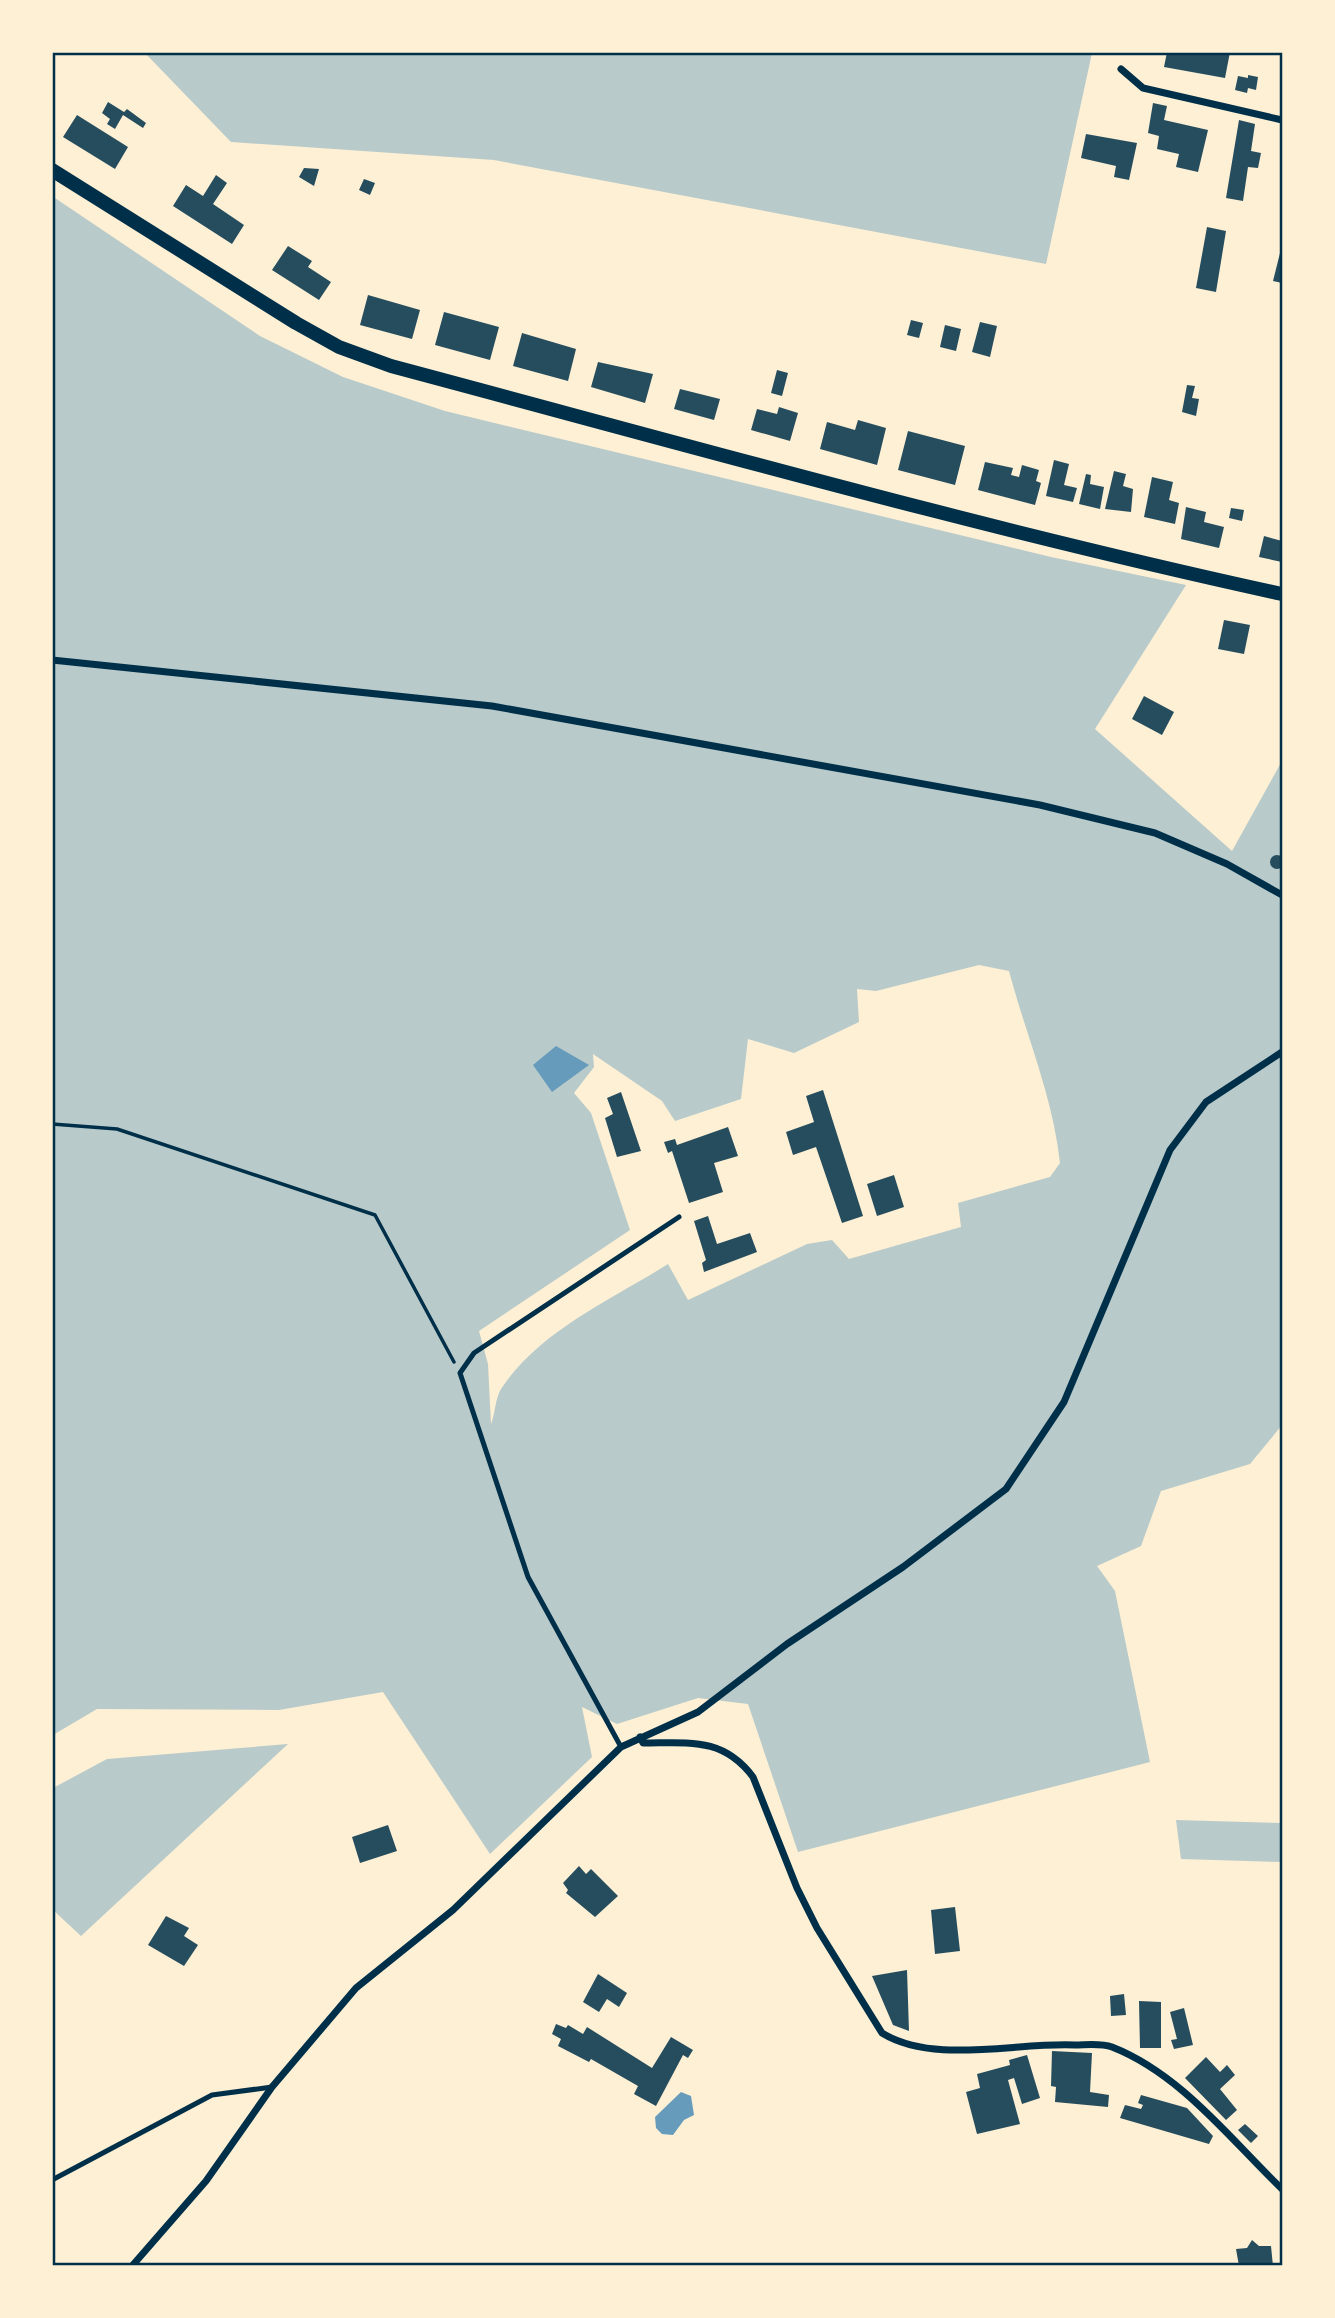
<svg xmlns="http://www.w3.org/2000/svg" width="1335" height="2318" font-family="'IBM Plex Sans',sans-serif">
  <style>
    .green { fill: #b9caca; fill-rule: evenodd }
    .water { fill: #669bbc }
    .building { fill: #264d5e }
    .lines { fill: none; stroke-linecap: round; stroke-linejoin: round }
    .path { stroke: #003049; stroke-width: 3.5 }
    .service { stroke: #003049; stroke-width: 5 }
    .minor { stroke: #003049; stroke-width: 7 }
    .secondary { stroke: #003049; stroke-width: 14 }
    .neatline { fill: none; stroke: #003049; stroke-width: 2.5 }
  </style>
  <rect width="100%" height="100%" fill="#fdf0d5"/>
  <path class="green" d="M145,53H1092L1046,264L494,160L231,142Z
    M52,196L260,336L343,377L445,411L1051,557L1186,585L1095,729L1232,851L1282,761V1425L1250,1464L1161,1491L1141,1546L1097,1566L1115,1591L1150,1762L798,1852L748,1704L698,1698L617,1724L582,1707L592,1757L490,1854L383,1692L279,1710L97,1709L53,1735ZM979,965L1009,971C1026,1035 1053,1097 1060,1163L1050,1177L958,1203L961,1227L849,1259L832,1240L807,1244L688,1300L668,1264C611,1300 539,1331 501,1389C495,1399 495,1415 491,1424L488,1364L479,1331L630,1230L591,1113L574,1093L594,1067L593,1054L662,1101L675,1121L741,1099L748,1039L794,1053L859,1022L857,989L876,991Z
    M288,1744L81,1936L53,1910V1788L107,1759Z
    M1176,1820L1282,1823V1862L1181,1859Z"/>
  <path class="water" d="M556,1046L589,1065L552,1092L533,1065Z
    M681,2092L691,2096L694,2115L684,2120L673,2135L662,2134L656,2128L655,2117Z"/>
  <path class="building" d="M1167,52H1230L1225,78L1164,67Z
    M1248,75L1258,77L1256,90L1248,88L1247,93L1235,90L1238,76L1248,78Z
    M108,102L124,112L127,109L146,123L143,128L123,115L115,129L107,124L110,119L102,113Z
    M1153,103L1167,106L1164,120L1208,130L1198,172L1176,167L1179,154L1157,149L1159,136L1148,133Z
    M77,115L128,147L115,169L63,137Z
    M1239,120L1255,124L1251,151L1261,153L1258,168L1248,167L1243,201L1226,198Z
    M1086,134L1137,143L1129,180L1114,177L1116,166L1081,158Z
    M304,168L319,169L314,186L299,177Z
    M216,175L227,183L213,204L244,225L232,244L173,206L186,185L203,196Z
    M364,179L375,183L370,195L359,190Z
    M1207,227L1226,231L1216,292L1196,288Z
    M1282,245V283L1273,281Z
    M288,246L312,261L308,267L331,282L319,300L272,270Z
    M368,295L420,310L412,339L360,325Z
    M444,312L499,327L490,360L435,345Z
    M911,320L923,323L919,338L907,335Z
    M980,322L997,326L990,357L972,352Z
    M945,325L961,329L956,351L940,347Z
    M522,333L576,349L568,381L513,366Z
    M598,362L653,374L645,403L591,387Z
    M777,370L788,373L782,396L771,393Z
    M1187,385L1195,386L1192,398L1199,399L1196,416L1182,412Z
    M680,389L720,399L714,420L674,409Z
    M779,407L798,413L790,441L751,430L757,409L777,414Z
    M858,420L886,428L877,465L820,449L827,422L855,430Z
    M908,431L965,446L955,485L898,470Z
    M1054,460L1069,464L1064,485L1077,488L1073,502L1046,496Z
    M985,462L1013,468L1011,475L1019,477L1022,465L1039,470L1036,481L1041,483L1035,505L978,490Z
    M1114,471L1126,474L1123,486L1133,489L1131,512L1105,509Z
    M1086,474L1091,475L1090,484L1104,487L1100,509L1079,504Z
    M1152,477L1173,482L1169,500L1179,503L1175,524L1144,517Z
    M1186,507L1206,512L1204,522L1224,527L1219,548L1181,539Z
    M1231,508L1244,510L1242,521L1229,518Z
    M1264,536L1282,541V562L1259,557Z
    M1224,620L1250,625L1244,654L1218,649Z
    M1144,696L1174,712L1162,735L1132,719Z
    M1270 862a7 7 0 1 1 14 0a7 7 0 1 1-14 0Z
    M823,1090L863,1216L842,1223L816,1147L793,1155L786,1132L814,1122L806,1096Z
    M621,1092L641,1151L617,1157L605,1118L613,1114L607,1098Z
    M728,1127L738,1156L714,1163L723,1192L689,1203L672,1151L668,1153L664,1142L675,1139L677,1145Z
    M894,1175L904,1207L877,1216L867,1184Z
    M708,1216L717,1244L750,1233L757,1252L704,1272L702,1263L706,1260L694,1221Z
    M388,1825L397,1851L360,1863L352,1837Z
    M579,1866L586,1874L591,1869L618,1896L595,1917L566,1893L568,1890L563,1883Z
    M955,1907L960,1951L935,1954L931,1910Z
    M166,1916L189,1928L184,1936L198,1945L184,1966L148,1945Z
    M907,1970L909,2031L893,2025L872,1976Z
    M598,1974L627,1993L619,2007L607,1999L599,2012L583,2002Z
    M1124,1994L1126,2015L1111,2016L1110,1996Z
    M1139,2001L1161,2002V2048H1140Z
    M1184,2008L1193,2045L1174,2049L1171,2040L1177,2039L1170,2012Z
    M556,2024L566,2028L568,2025L583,2034L587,2027L652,2068L671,2037L693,2050L688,2058L683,2055L656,2106L634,2094L638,2086L591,2059L589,2062L558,2046L561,2039L552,2034Z
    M1052,2051L1092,2053L1090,2092L1109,2095L1108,2107L1055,2102L1056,2087L1051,2086Z
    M1027,2055L1040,2098L1022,2104L1014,2078L1008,2080L1020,2124L977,2134L966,2092L980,2088L977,2074L1010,2065L1009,2060Z
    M1206,2057L1220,2072L1227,2065L1235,2075L1220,2089L1237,2110L1226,2120L1185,2078Z
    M1141,2095L1187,2108L1213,2136L1209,2144L1120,2118L1125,2105L1141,2109L1143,2105L1138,2103Z
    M1245,2124L1258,2136L1251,2143L1238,2130Z
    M1252,2240L1259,2246H1271L1273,2266H1239L1236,2249L1247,2248Z"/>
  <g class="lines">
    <path class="path" d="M683,52H686
      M52,1124L117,1129L375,1215L454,1362"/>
    <path class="service" d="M621,1747L528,1577L460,1373L474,1353L679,1217
      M52,2180L212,2095L272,2087"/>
    <path class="minor" d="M1121,69L1143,88L1282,120
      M52,660L492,706L1040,805L1155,833L1227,864L1282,895
      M640,1737L643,1743C689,1743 723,1737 753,1777L797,1888L817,1928L882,2033C934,2065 1015,2042 1075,2045C1086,2045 1101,2043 1112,2047C1181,2074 1231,2140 1282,2189
      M132,2266L206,2181L272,2087L356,1988L453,1910L621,1747L698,1712L787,1644L903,1567L1006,1489L1064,1402L1170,1150L1206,1102L1282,1052"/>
    <path class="secondary" d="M52,170L296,323L339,347L391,366C687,445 983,529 1282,594"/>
  </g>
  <rect width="1335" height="2318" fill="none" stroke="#fdf0d5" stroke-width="108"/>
  <rect x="54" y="54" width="1227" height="2210" class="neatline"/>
</svg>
